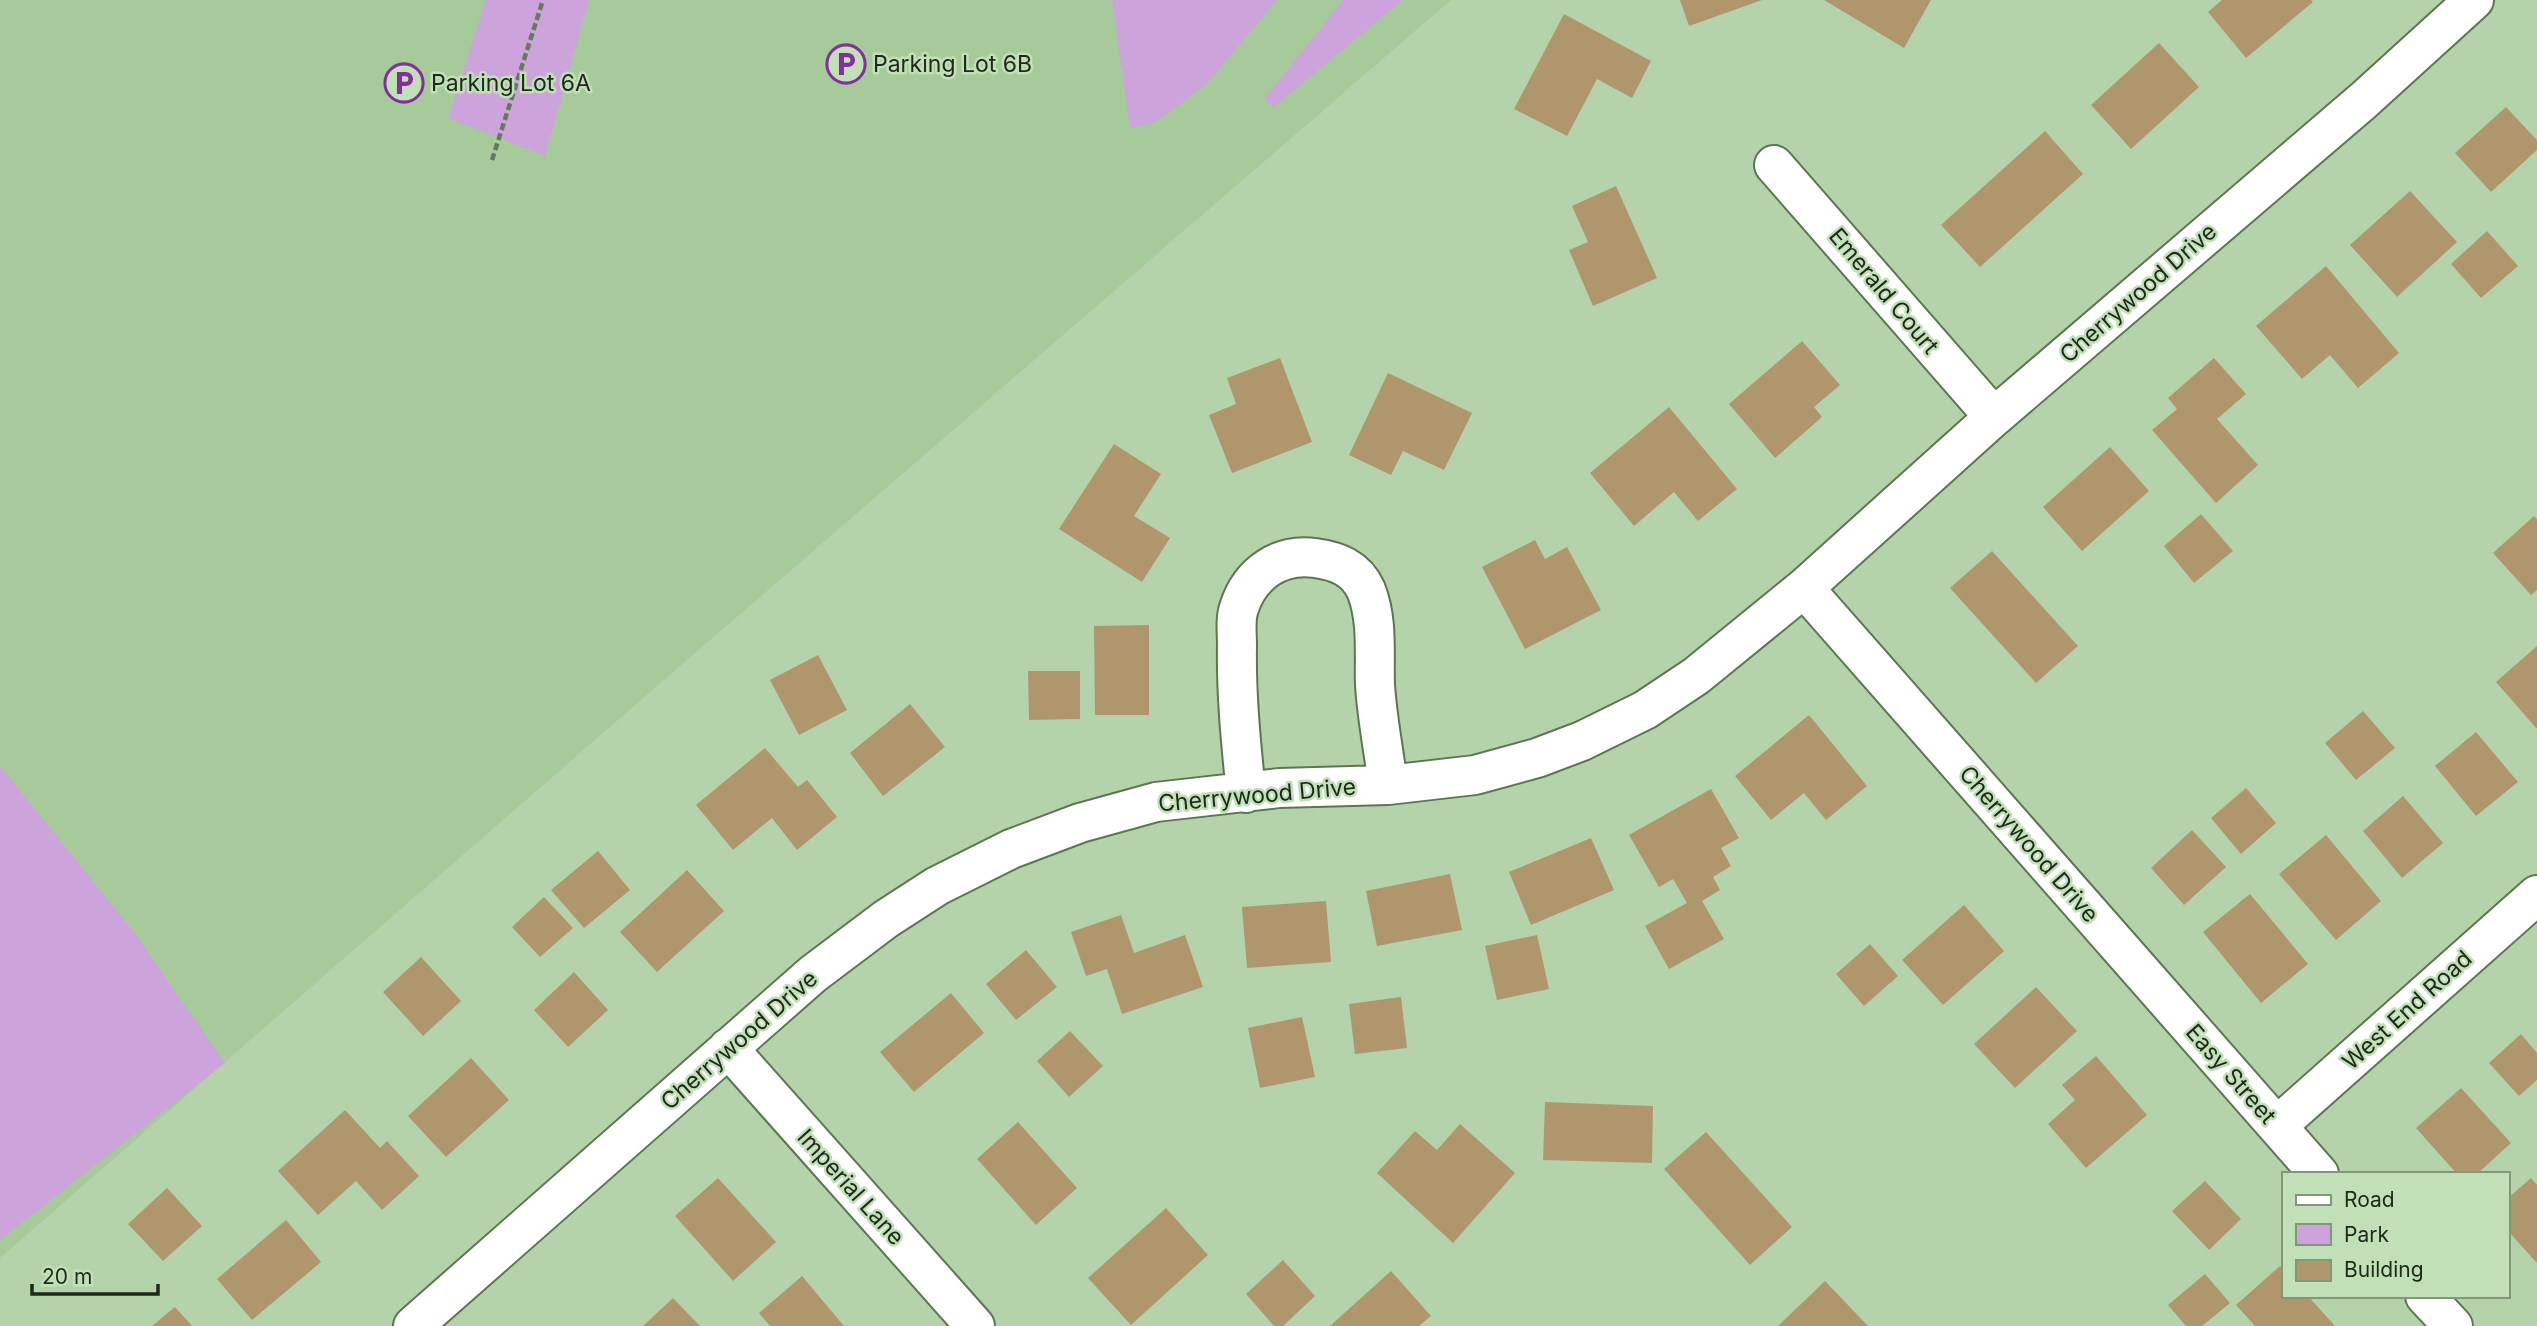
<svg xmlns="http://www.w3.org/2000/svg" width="2537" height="1326" font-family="Inter,sans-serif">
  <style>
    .built { fill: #a7ca9b }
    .green { fill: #cda3db }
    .building { fill: #b0966d }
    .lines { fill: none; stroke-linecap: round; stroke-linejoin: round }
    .minor-casing { stroke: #5b7752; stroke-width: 42 }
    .path { stroke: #64795d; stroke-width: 4.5; stroke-dasharray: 7 3.5; stroke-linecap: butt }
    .minor { stroke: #fff; stroke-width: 38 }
    .labels { text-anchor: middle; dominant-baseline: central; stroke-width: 5; stroke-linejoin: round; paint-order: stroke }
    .poi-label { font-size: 23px; fill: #1e291a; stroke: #c1e0b7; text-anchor: start }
    .street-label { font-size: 23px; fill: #1e291a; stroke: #c1e0b7 }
  </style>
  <rect width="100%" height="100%" fill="#b4d3aa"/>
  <path class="built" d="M0,0H1451L657,686L0,1258Z"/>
  <path class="green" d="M486,0H589L545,156L448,118Z
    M1112,0H1277L1206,85L1157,121L1130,129Z
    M1343,0H1403L1273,108L1264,99Z
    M0,766L133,931L225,1063L0,1240Z"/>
  <path class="building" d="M1680,0H1762L1689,26Z
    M1824,0H1931L1904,48Z
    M2222,0H2311L2313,2L2246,58L2208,12Z
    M1564,14L1651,61L1632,98L1597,79L1567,136L1514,109Z
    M2159,43L2199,87L2131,149L2091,105Z
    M2506,107L2537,140V150L2491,192L2455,153Z
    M2045,131L2083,174L1980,267L1941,225Z
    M1616,186L1657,278L1593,306L1569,250L1588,242L1572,206Z
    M2410,191L2457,242L2397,297L2350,245Z
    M2487,231L2518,266L2481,298L2451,264Z
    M2326,266L2399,353L2358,388L2330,355L2302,379L2256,326Z
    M1802,341L1840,385L1814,407L1822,417L1775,458L1729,404Z
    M1280,358L1312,442L1232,473L1209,415L1236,404L1227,378Z
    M2214,358L2246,394L2217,419L2258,465L2216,503L2152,430L2177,409L2168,398Z
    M1388,373L1472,413L1444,470L1403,451L1391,475L1349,455Z
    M1669,407L1737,489L1698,521L1674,492L1634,526L1590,473Z
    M1114,444L1161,474L1134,516L1170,538L1142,582L1059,529Z
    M2110,447L2149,491L2082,551L2043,507Z
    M2201,514L2233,551L2194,583L2164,546Z
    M2534,516L2537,519V590L2531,595L2493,553Z
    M1535,540L1545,559L1567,547L1601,610L1525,649L1482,567Z
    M1992,551L2078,646L2036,683L1950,588Z
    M1149,625V715H1095L1094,626Z
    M2537,646V729L2496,682Z
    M818,655L847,710L799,735L770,680Z
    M1028,671H1080V719L1029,720Z
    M910,704L945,747L883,796L850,753Z
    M2363,711L2395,748L2356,780L2325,743Z
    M1809,715L1867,786L1826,820L1804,793L1771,820L1735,776Z
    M2476,732L2518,782L2476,816L2435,766Z
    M765,748L798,787L807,780L837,817L797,850L772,818L733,850L696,805Z
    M2246,788L2276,823L2241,854L2211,818Z
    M1711,789L1739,838L1721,848L1731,866L1713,877L1720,890L1702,901L1724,939L1669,969L1645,926L1687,903L1673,879L1659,887L1629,835Z
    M2403,796L2443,843L2402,878L2363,831Z
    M2192,830L2226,867L2184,905L2151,868Z
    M2326,835L2381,901L2336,940L2279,874Z
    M1591,838L1614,890L1531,925L1509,872Z
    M598,851L630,890L584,928L551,890Z
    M687,870L724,911L657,972L620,932Z
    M1450,874L1462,930L1377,946L1366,891Z
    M2250,894L2308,964L2261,1003L2203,932Z
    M544,897L573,928L540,957L512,927Z
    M1326,901L1331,962L1247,968L1242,907Z
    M1964,905L2004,951L1943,1005L1902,960Z
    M1121,915L1134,953L1185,935L1203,987L1122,1014L1107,969L1086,976L1071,932Z
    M1537,935L1549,989L1497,1000L1485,946Z
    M1870,944L1898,976L1864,1006L1836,974Z
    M1026,950L1057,987L1016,1020L986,984Z
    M421,957L461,1001L423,1036L383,992Z
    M574,972L608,1010L568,1047L534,1010Z
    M2036,987L2077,1031L2015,1088L1974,1044Z
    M951,993L984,1033L914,1092L880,1052Z
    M1401,997L1407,1048L1355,1054L1349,1004Z
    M1302,1017L1315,1077L1260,1088L1248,1028Z
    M1070,1031L1103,1066L1069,1097L1037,1061Z
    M2521,1034L2537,1053V1080L2519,1096L2489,1063Z
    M2096,1056L2147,1115L2086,1168L2048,1124L2075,1100L2062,1085Z
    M471,1058L509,1100L446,1157L408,1116Z
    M2461,1088L2511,1143L2477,1174H2457L2416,1128Z
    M1545,1102L1653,1106L1652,1163L1543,1160Z
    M345,1110L380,1148L387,1141L419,1176L382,1210L356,1181L318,1215L278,1171Z
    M1018,1122L1077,1188L1036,1225L977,1159Z
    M1460,1124L1515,1173L1453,1243L1377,1173L1415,1131L1437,1150Z
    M1706,1132L1792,1227L1750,1265L1664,1169Z
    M718,1178L776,1242L733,1281L675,1216Z
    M2531,1178L2537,1185V1263L2507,1230V1199Z
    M2205,1181L2241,1219L2209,1250L2172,1211Z
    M167,1188L202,1226L163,1261L128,1224Z
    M1166,1208L1208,1255L1131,1325L1088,1278Z
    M286,1220L321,1262L252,1320L217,1279Z
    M1283,1260L1315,1296L1283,1326H1274L1246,1294Z
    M2280,1266L2283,1269V1296H2308L2335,1326H2255L2236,1305Z
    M1391,1271L1431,1316L1419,1326H1330Z
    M2205,1274L2230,1303L2202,1326H2186L2168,1305Z
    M802,1276L844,1326H770L759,1313Z
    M1825,1281L1868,1326H1778Z
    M673,1298L700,1326H643Z
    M175,1307L192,1326H152Z"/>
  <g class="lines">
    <g class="minor-casing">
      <path id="minor" d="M1774,165L1994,417
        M1804,588L2319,1174
        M1246,793C1241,743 1236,695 1237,645C1237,634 1235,619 1239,608C1250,573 1280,553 1315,558C1337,561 1356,568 1366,590C1378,620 1374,654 1375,685C1377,718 1384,752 1388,785
        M728,1048L975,1326
        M2277,1126L2537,895
        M2425,1296L2453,1326
        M413,1326L813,974L886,919L937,886L1011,849L1080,823L1156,802L1279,788L1388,785L1475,775L1537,758L1582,741L1645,710L1696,676L1804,588L1994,417L2364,100L2474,0"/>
    </g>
    <path class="path" d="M492,160L543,0"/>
    <use href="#minor" class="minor"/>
  </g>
  <defs>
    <g id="parking-ring" transform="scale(2.0125)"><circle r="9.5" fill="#c1e0b7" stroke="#852f9d" stroke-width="1.5"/><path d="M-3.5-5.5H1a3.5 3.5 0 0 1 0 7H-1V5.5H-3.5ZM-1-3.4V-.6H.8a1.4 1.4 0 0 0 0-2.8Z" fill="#852f9d"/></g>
  </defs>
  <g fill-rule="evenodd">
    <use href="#parking-ring" x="846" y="64"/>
    <use href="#parking-ring" x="404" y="83"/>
  </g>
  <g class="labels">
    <g class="poi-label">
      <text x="873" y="64">Parking Lot 6B</text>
      <text x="431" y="83">Parking Lot 6A</text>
    </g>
    <g class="street-label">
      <text transform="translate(1884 291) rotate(50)">Emerald Court</text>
      <text transform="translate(2138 293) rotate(-41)">Cherrywood Drive</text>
      <text transform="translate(1257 795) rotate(-5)">Cherrywood Drive</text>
      <text transform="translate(2029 844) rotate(49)">Cherrywood Drive</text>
      <text transform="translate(2407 1010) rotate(-42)">West End Road</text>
      <text transform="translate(739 1040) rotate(-41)">Cherrywood Drive</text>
      <text transform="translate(2231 1074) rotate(49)">Easy Street</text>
      <text transform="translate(851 1187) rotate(48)">Imperial Lane</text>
    </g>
  </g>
  <rect x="2282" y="1172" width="228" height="126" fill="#c1e0b7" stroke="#809778" stroke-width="2"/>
  <rect x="2296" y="1195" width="35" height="10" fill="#ffffff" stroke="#809778" stroke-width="2"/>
  <text x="2344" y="1207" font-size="21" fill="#1e291a">Road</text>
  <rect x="2296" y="1224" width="35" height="21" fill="#cda3db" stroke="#809778" stroke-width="2"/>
  <text x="2344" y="1242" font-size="21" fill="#1e291a">Park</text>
  <rect x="2296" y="1260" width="35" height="21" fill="#b0966d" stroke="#809778" stroke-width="2"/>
  <text x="2344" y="1277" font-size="21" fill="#1e291a">Building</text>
  <path d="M32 1284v10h126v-10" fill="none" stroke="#1e291a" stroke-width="3.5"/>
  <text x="42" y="1284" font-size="21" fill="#1e291a" stroke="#c1e0b7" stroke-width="5" paint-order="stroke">20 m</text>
</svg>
